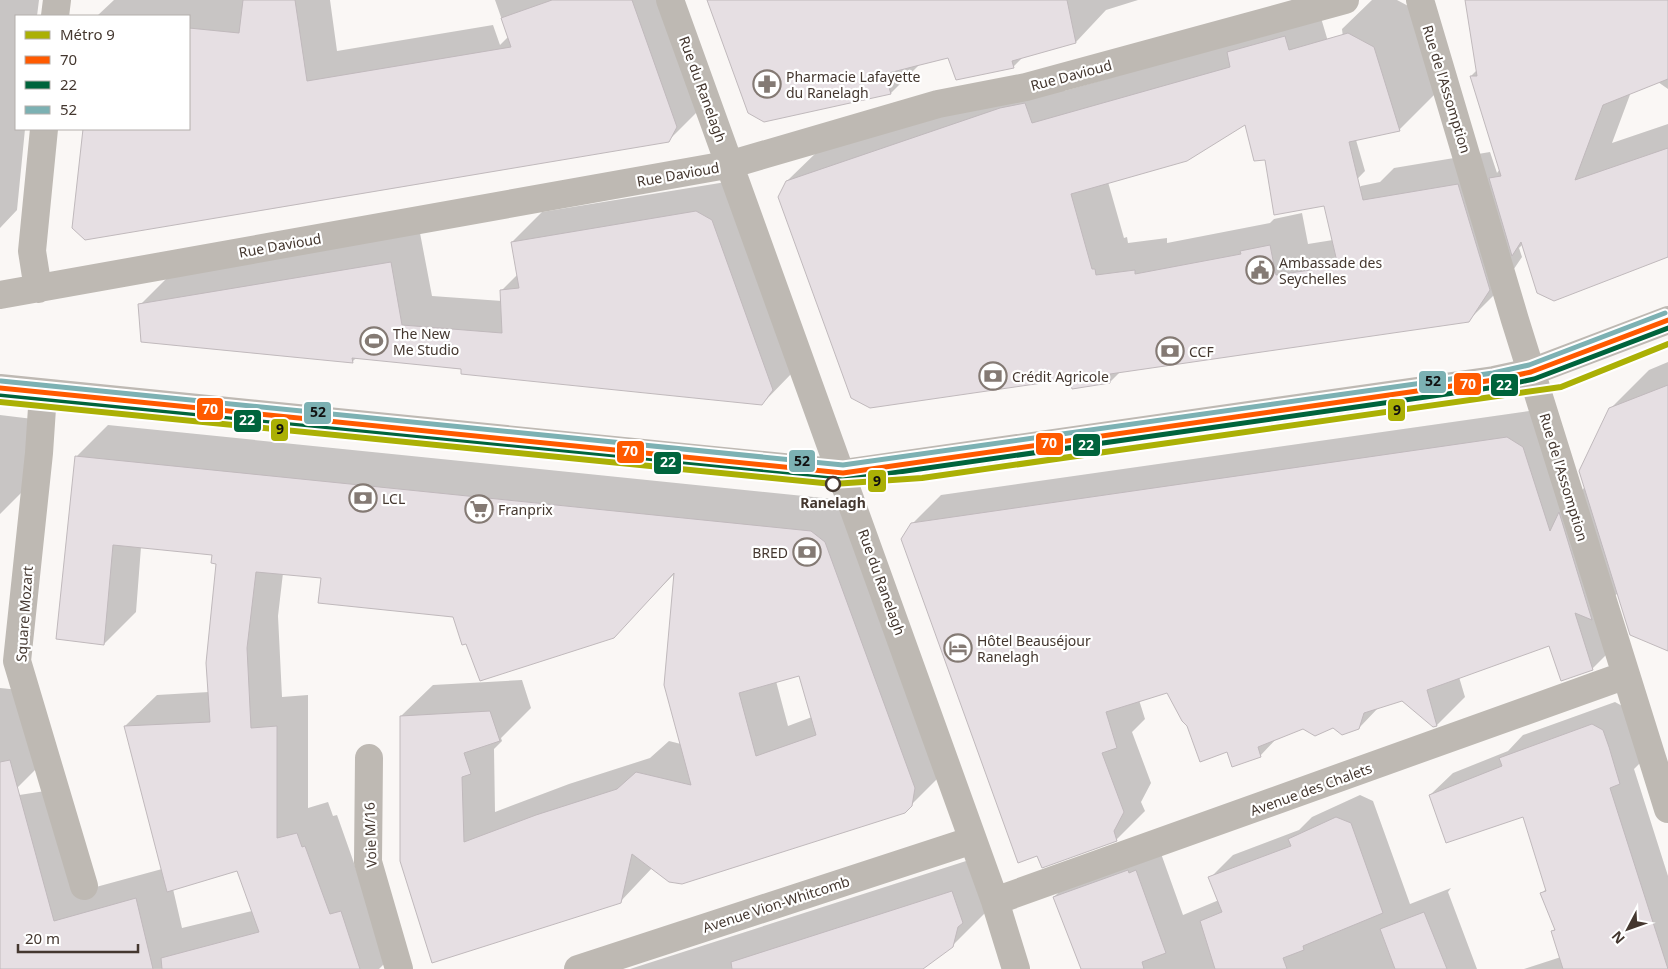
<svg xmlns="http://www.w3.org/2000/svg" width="1668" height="969" font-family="'Noto Sans',sans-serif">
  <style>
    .shadow { fill: #0003; fill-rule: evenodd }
    .building { fill: #e6dfe3; stroke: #c0b9bc; fill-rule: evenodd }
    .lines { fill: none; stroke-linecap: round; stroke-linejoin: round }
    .minor { stroke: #beb9b3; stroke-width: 28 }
    .bus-1-casing { stroke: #fff; stroke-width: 9 }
    .bus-2-casing { stroke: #fff; stroke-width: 9 }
    .bus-3-casing { stroke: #fff; stroke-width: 9 }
    .bus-1 { stroke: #ff5a00; stroke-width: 5 }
    .bus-2 { stroke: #00643c; stroke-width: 5 }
    .bus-3 { stroke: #7cb1b3; stroke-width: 5 }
    .metro-1-casing { stroke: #fff; stroke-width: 10 }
    .metro-1 { stroke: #abb005; stroke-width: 6 }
    .stop-dot { fill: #fff; stroke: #44372f; stroke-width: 2.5 }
    .labels { text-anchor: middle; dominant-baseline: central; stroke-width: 4.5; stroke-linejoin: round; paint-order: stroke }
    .street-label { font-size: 14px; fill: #44372f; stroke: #fff }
    .poi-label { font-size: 14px; fill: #44372f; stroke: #fff; text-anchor: start }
    .stop-label { font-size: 14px; font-weight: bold; fill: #44372f; stroke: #fff }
    .line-badge { stroke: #fff; stroke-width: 2 }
    .badge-label { font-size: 14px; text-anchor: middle; font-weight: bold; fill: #fff }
    .pale-badge-label { font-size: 14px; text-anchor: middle; font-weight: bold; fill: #111 }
  </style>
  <rect width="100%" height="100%" fill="#faf7f5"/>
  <path class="shadow" d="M0,0H39L37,16H16V129H25L17,210L0,228Z
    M114,0H330L337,51L493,25L500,45L508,37L495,0H673L699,110L668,141L74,227L84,129H189V16H97Z
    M708,0H1138L1106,10L1076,42L1023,57L1013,67L949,56L920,64L891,93Z
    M1372,0H1397L1412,8L1438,91L1399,130L1356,140L1365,171L1333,204L1266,159L1246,123L1108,182L1124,238L1127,237L1128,243L1167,238V243L1270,223L1274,219L1302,213L1308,244L1333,240L1328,218L1361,186L1380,182L1394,168L1490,152L1497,173L1500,169L1471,76L1477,70L1467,0H1668V89L1658,82L1631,92L1612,143L1668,124V255L1523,244L1519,248L1522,257L1501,288L1468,321L1121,371L1110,382L1071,378L787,181L820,149L1057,71L1064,91L1321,18L1353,125L1342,29Z
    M726,182L792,373L762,404L357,357L352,362L140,305L170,275L420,233L432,296L502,301L501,291L518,274L512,242L542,212Z
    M1668,362V649L1618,593L1608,602L1620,641L1592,669L1550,645L1459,677L1465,697L1437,725L1402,700L1379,707L1359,728H1304L1277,738L1260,756L1227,751L1188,726L1168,691L1139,700L1145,719L1132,732L1151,783L1141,802L1145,811L1116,840L912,524L941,495L1536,410L1576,496L1585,487L1610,409L1649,370Z
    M0,415L33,419L27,487L0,514Z
    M108,425L843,500L943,773L911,805L652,868L620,902L433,962L401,716L433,685L522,680L531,708L501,738L502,741L494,749L495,812L569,784L650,758L669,741L681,744L676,572L613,637L467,642L454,616L322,577L283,573L278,616L282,697L308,695V808L328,802L333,816L337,815L361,883L396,952L379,969H0V798L58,789L85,890L162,869L125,726L157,695L209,692L218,563L214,554L141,547L136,612L104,644L76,457ZM800,674L812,717L788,726L776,681ZM238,870L252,911L182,928L173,889Z
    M0,688L20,690L49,756L18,787L0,785Z
    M1615,702L1626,708L1642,761L1634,769L1668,876V969H1524L1561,957L1552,932L1556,928L1542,893L1546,889L1524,815L1430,795L1453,773L1508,751L1523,735Z
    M1360,795L1373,801L1410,904L1451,888L1448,892L1477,969H1081L1054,897L1077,874L1159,848L1183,915L1219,900L1210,878L1233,855L1299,830L1312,817Z
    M991,853V907L952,946L921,969H630Z"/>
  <path class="building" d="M243,0H295L307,81L511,47L501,18L552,0H632L677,127L669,142L85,240L72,228L83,129H189V28L239,33Z
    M707,0H1067L1076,43L1012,61L1014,68L956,80L948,58L916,66L885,74L891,94L764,122L748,113Z
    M1465,0H1668V79L1603,105L1575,180L1668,148V257L1554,301L1537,293L1521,242L1512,256L1489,178L1501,176L1470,76H1477Z
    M1348,33L1374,47L1400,131L1349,142L1363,200L1458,184L1490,290L1469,322L1110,374V383L1072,389L1070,379L870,408L851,398L778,197L786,181L1000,108L1025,103L1032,123L1230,67L1227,52L1285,36L1289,50ZM1245,125L1254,161L1265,160L1274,215L1324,206L1338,266L1276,275L1270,245L1240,251L1241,254L1135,274V270L1096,275L1095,269H1092L1071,194L1187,161Z
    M696,211L712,220L773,390L762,405L461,374V369L352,358L353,363L141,342L138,304L391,262L402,325L502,333L500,290L519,288L511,242Z
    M1668,385V651L1630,635L1579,471L1609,408Z
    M1507,437L1523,447L1550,531L1559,512L1592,620L1575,613L1593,670L1561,681L1549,646L1427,690L1437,726L1433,727L1402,701L1364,713L1359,729L1342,735L1333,728L1315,736L1303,729L1258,747L1261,757L1232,767L1227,752L1200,762L1187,726L1182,721L1167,693L1106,712L1117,748L1102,753L1124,812L1114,831L1117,841L1042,868L1037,856L1018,863L901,539L911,523Z
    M75,456L811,531L825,542L915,788L912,806L905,813L682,884L669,882L632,854L621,903L432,963L400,861V716L490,711L500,741L464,753L471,774L462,777L464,842L536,815L617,789L636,772L691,785L664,685L674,573L614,638L480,681L466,644L462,645L453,617L318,603L321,578L256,572L247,648L251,728L277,726V838L297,833L302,847L305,846L330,914L341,911L360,969H162L161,958L259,932L237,871L167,892L124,726L210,722L206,663L216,564L211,563L212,555L113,545L104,645L56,639ZM799,676L816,735L756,756L739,693Z
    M1592,724L1603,730L1609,747L1620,784L1610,788L1668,969H1563L1551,931L1555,930L1540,893L1546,891L1523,817L1446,843L1429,795L1502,766L1499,758Z
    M10,760L54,921L136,898L153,969H0V762Z
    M1336,817L1351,823L1383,913L1303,946L1304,950L1283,958L1287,969H1215L1200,921L1222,912L1208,877L1291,846L1288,839Z
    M1128,870L1129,873L1136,870L1166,953L1142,962L1144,969H1081L1053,897Z
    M952,891L963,923L958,927L953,947L923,969H732L731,962Z
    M1424,912L1447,969H1395L1380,929Z"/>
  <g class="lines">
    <path class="minor" d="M670,0L995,901L1016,969
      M1420,0L1515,320L1668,809
      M55,16L57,0
      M38,289L32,251L44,129
      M0,295L732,164L938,104L1026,87L1345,0
      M0,388L843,473L1494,380L1531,372L1668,320
      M43,393L39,453L17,661L84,886
      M369,758L368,862L399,969
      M995,901L1626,675
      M578,969L973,840"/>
    <g class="bus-1-casing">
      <path id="bus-1" d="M0,388L843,473L1494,380L1531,372L1668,320"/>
    </g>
    <g class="bus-2-casing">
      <path id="bus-2" d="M0,396L843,480L1496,387L1534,379L1668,328"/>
    </g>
    <g class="bus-3-casing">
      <path id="bus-3" d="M1,381L843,465L1493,373L1529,365L1665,313"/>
    </g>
    <use href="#bus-1" class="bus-1"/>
    <use href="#bus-2" class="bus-2"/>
    <use href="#bus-3" class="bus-3"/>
    <g class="metro-1-casing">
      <path id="metro-1" d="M0,402L833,484L922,478L1561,387L1668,344"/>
    </g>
    <use href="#metro-1" class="metro-1"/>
  </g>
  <defs>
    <g id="pharmacy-ring" transform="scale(1.4375)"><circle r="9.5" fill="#fff" stroke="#847a74" stroke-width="1.5"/><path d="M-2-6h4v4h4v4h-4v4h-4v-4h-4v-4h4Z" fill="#847a74"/></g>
    <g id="civic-ring" transform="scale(1.4375)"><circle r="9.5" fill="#fff" stroke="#847a74" stroke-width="1.5"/><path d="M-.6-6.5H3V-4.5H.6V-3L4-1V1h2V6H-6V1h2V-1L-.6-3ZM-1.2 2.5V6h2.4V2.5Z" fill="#847a74"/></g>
    <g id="stadium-ring" transform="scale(1.4375)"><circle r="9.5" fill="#fff" stroke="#847a74" stroke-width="1.5"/><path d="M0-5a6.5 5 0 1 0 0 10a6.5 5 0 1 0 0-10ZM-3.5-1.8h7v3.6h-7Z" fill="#847a74"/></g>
    <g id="bank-ring" transform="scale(1.4375)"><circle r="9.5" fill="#fff" stroke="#847a74" stroke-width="1.5"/><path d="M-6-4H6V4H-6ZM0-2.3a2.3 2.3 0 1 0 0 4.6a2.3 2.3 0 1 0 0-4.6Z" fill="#847a74"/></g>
    <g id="supermarket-ring" transform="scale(1.4375)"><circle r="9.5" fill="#fff" stroke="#847a74" stroke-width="1.5"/><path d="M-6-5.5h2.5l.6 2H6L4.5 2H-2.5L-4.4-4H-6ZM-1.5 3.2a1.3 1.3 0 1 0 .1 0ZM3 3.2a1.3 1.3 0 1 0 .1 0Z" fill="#847a74"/></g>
    <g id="hotel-ring" transform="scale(1.4375)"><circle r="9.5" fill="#fff" stroke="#847a74" stroke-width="1.5"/><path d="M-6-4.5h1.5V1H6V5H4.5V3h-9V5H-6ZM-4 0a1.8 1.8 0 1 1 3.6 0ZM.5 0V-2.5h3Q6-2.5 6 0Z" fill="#847a74"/></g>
  </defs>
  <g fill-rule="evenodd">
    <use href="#pharmacy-ring" x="767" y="84"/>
    <use href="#civic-ring" x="1260" y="270"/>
    <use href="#stadium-ring" x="374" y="341"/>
    <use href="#bank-ring" x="1170" y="351"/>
    <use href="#bank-ring" x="993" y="376"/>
    <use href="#bank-ring" x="363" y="498"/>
    <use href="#supermarket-ring" x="479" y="509"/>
    <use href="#bank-ring" x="807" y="552"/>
    <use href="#hotel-ring" x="958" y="648"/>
  </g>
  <circle class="stop-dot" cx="833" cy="484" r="7"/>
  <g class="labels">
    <g class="street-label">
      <text transform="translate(1071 75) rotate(-15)">Rue Davioud</text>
      <text transform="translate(703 89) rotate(70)">Rue du Ranelagh</text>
      <text transform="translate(1447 89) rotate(73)">Rue de l'Assomption</text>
      <text transform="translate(678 174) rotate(-10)">Rue Davioud</text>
      <text transform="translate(280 245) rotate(-10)">Rue Davioud</text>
      <text transform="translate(1564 477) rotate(73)">Rue de l'Assomption</text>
      <text transform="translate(882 582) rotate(70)">Rue du Ranelagh</text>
      <text transform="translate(24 614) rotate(-86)">Square Mozart</text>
      <text transform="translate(1311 789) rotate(-20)">Avenue des Chalets</text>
      <text transform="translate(370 835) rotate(-92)">Voie M/16</text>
      <text transform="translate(776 904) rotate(-18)">Avenue Vion-Whitcomb</text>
    </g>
    <g class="poi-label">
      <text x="786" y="76">Pharmacie Lafayette<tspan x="786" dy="16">du Ranelagh</tspan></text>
      <text x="1279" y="262">Ambassade des<tspan x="1279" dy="16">Seychelles</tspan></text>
      <text x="393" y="333">The New<tspan x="393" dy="16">Me Studio</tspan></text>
      <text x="1189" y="351">CCF</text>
      <text x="1012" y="376">Crédit Agricole</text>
      <text x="382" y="498">LCL</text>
      <text x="498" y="509">Franprix</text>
      <text x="788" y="552" text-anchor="end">BRED</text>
      <text x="977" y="640">Hôtel Beauséjour<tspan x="977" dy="16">Ranelagh</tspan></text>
    </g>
    <g class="stop-label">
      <text x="833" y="502">Ranelagh</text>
    </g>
  </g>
  <g class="line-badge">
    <rect x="1418" y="370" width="29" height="24" rx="5" fill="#7cb1b3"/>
    <rect x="1453" y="372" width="29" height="24" rx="5" fill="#ff5a00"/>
    <rect x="1490" y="373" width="29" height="24" rx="5" fill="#00643c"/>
    <rect x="196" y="397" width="28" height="24" rx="5" fill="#ff5a00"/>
    <rect x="1387" y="398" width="19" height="24" rx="5" fill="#abb005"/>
    <rect x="303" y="401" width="29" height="24" rx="5" fill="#7cb1b3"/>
    <rect x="233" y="409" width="29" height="24" rx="5" fill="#00643c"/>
    <rect x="270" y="418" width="19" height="24" rx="5" fill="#abb005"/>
    <rect x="1035" y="432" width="29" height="24" rx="5" fill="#ff5a00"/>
    <rect x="1072" y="433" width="29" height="24" rx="5" fill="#00643c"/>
    <rect x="616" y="440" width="29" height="24" rx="5" fill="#ff5a00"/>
    <rect x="788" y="449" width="28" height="24" rx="5" fill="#7cb1b3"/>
    <rect x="653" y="451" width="29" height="24" rx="5" fill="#00643c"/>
    <rect x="867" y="469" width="20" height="24" rx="5" fill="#abb005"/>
  </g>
  <g class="badge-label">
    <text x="1468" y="389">70</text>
    <text x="1504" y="390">22</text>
    <text x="210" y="414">70</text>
    <text x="247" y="425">22</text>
    <text x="1049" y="448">70</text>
    <text x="1086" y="450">22</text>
    <text x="630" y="456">70</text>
    <text x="668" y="467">22</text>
  </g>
  <g class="pale-badge-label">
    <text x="1433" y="386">52</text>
    <text x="1397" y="415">9</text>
    <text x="318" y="417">52</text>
    <text x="280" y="434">9</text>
    <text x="802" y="466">52</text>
    <text x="877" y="486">9</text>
  </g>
  <rect x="15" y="15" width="175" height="115" fill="#ffffff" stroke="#b4afac"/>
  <rect x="25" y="31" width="25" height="8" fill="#abb005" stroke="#b4afac"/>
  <text x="60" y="40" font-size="15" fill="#44372f">Métro 9</text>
  <rect x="25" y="56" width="25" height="8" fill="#ff5a00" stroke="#b4afac"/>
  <text x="60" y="65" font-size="15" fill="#44372f">70</text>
  <rect x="25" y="81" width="25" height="8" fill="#00643c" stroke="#b4afac"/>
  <text x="60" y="90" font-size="15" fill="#44372f">22</text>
  <rect x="25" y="106" width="25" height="8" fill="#7cb1b3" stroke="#b4afac"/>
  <text x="60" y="115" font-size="15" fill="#44372f">52</text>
  <g transform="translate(1628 929) rotate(229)" stroke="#ffffff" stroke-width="4" paint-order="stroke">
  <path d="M0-4L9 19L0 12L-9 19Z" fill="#44372f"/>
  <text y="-8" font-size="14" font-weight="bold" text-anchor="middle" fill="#44372f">N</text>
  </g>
  <path d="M18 944v8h120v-8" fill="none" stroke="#44372f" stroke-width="2.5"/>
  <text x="25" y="944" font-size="15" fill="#44372f" stroke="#ffffff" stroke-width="4" paint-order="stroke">20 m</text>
</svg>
